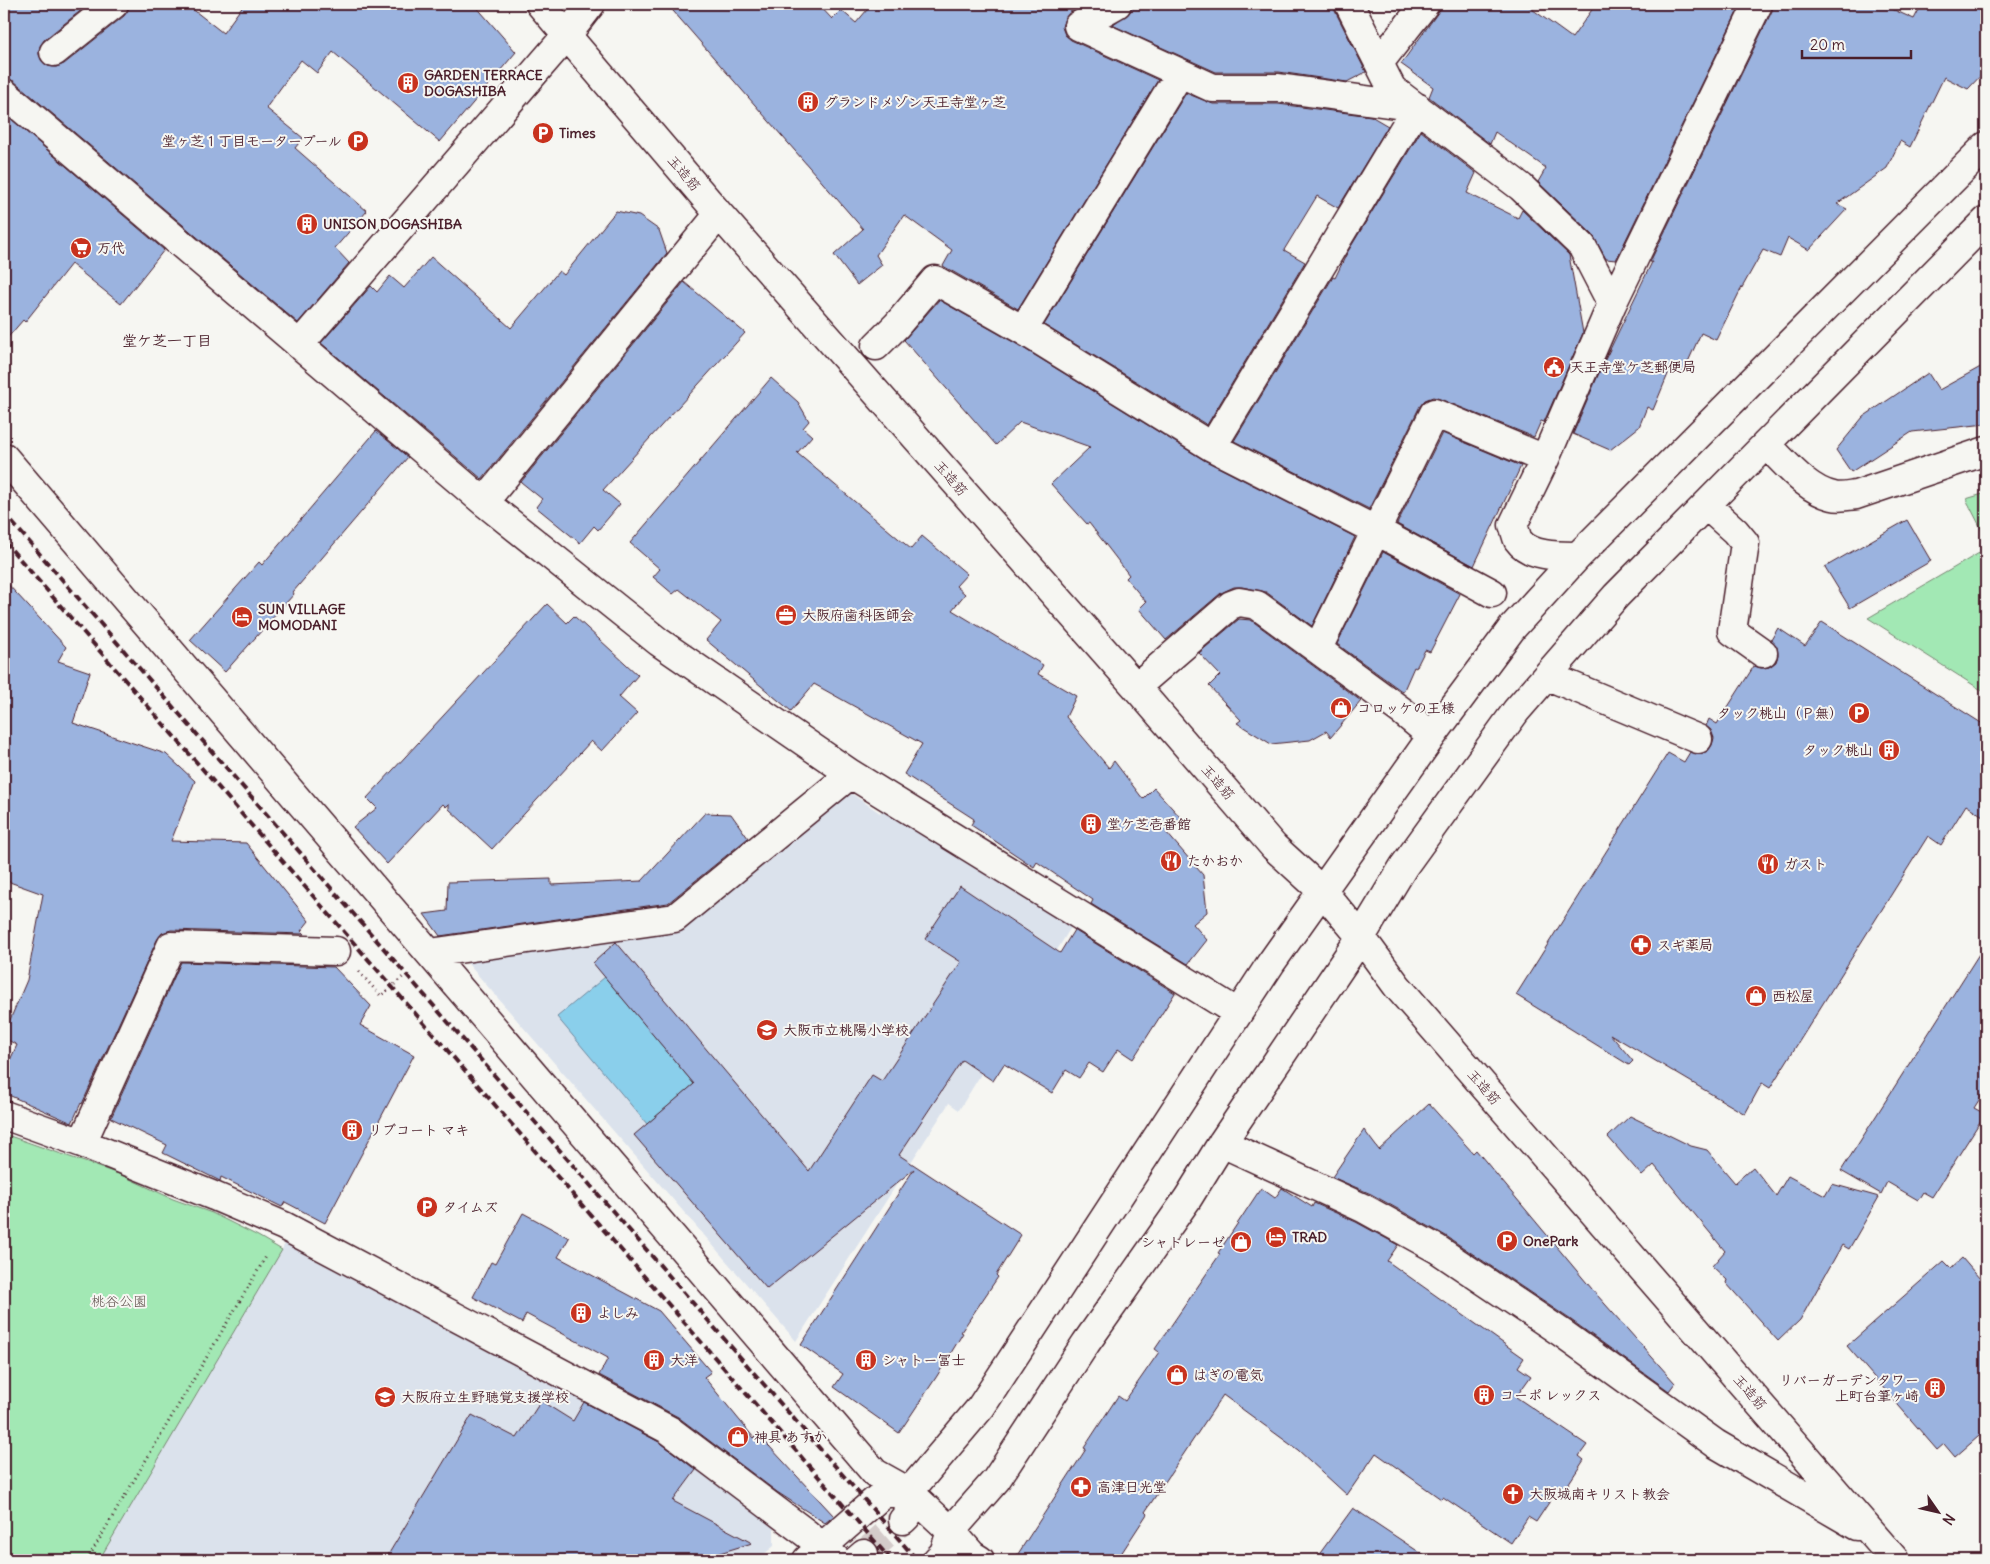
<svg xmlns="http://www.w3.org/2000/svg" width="1990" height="1564" font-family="Delius,'Klee One',sans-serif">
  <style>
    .built { fill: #dbe2ec }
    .green { fill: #a2e8b4; stroke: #768470 }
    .water { fill: #8acfeb; stroke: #70899e }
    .building { fill: #9bb3df; stroke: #4a1f2b }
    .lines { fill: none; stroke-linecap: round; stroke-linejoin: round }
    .minor-tunnel { stroke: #d4cbca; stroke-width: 28; stroke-dasharray: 28 14; stroke-linecap: butt }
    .minor-casing { stroke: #4a1f2b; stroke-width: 31 }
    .path { stroke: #4a1f2b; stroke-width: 3; stroke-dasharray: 1 4; stroke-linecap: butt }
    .minor { stroke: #f6f6f2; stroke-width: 28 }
    .rail { stroke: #4a1f2b; stroke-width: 4; stroke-dasharray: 8 4; stroke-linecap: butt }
    .labels { text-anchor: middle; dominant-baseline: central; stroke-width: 4; stroke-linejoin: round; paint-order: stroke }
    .poi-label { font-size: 14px; font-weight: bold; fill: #4a1f2b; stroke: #f6f6f2; text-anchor: start }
    .street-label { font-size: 14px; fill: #4a1f2b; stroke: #f6f6f2 }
    .park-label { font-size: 14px; fill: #60514d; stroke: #f6f6f2 }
    .neighbourhood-label { font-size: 15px; font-weight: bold; fill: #4a1f2b; stroke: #f6f6f2 }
  </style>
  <rect width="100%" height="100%" fill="#f6f6f2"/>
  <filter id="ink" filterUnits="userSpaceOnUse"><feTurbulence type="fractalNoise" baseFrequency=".02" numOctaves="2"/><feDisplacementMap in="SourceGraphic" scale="10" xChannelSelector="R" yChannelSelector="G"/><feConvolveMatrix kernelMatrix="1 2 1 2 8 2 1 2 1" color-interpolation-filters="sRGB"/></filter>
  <g filter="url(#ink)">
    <path class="built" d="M843,788L880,813L886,804L1073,924L959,1110L949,1103L796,1341L463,958L681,924Z
      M285,1244L661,1443L774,1522V1546L757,1560H99Z"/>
    <path class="green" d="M1986,493V538L1966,499Z
      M1986,549V693L1868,618Z
      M4,1134L119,1174L173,1199L212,1213L258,1236L282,1250L99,1560H4Z"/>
    <path class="water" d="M605,977L694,1084L647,1124L557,1017Z"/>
    <path class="building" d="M4,4H89L44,40L40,46L39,54L42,61L48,66L56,67L64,64L124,16L128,10L129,4H186L223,33L244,4H474L516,52L440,142L333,52L317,73L301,60L266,108L303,138L295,148L367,211L335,248L349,263L298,323L14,81L4,78Z
      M667,4H818L832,19L841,10L856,23L872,4H1086L1070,12L1065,18L1062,27L1065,35L1071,40L1158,80L1018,309L943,266L952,250L904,215L876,255L882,265L857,285L834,255L863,229Z
      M1133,4H1333L1335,11L1366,72L1347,82L1279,72H1216L1112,25L1130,12Z
      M1444,4H1525L1572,38L1596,4H1741L1616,260L1606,259L1593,235L1538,182L1546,168L1495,132L1490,144L1429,97L1433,87L1401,64Z
      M1773,4H1881L1914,19L1922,4H1986V70L1968,89L1944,77L1910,147L1900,141L1887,168L1837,204L1847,209L1809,250L1788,238L1780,257L1763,250L1739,293L1716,340L1701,333L1683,373L1671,367L1653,410L1647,407L1639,427L1610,450L1573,434L1602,366L1652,262H1650L1772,11Z
      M1186,93L1213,104H1278L1371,116L1388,126L1338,208L1317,196L1284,250L1305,262L1207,425L1044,325Z
      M4,113L164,250L121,304L71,264L25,322L23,320L4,342Z
      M1421,131L1476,173L1467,193L1518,218L1522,210L1569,255L1583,333L1544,422L1541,421L1534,437L1440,399L1433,397L1425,400L1420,406L1369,509L1234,441L1333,277L1335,278L1347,253Z
      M616,211L639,216L659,230L667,253L482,479L321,343L371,286L377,292L390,276L404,288L431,257L511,328L559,271L564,275Z
      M684,282L745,333L603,490L620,504L598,530L594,526L580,543L536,507L542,499L521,482Z
      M939,300L1015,343L1204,460L1355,537L1312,626L1266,592L1242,587H1234L1221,593L1166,640L1139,609L1146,602L1126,578L1129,575L1089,523L1087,524L1051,484L1090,447L1020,422L996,445L904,340Z
      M1986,364V424L1912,432L1851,472L1836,450L1863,417L1928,373L1939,390Z
      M771,378L798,402L809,421L803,428L812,436L797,453L911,549L922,536L967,574L956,586L965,594L952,610L1043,665L1038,674L1076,696L1066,717L1109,768L1114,761L1143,799L1154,788L1181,818L1166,832L1203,875L1207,912L1193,924L1207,940L1188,964L1091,904L1093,900L1037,862L1034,867L971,825L974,819L904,774L922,744L814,684L791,711L706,640L721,622L679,589L673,594L653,577L660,569L630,543Z
      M376,431L408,457L293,592L294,594L225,672L190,640L259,562L262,565Z
      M1442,433L1521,466L1474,566L1397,524Z
      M1907,520L1931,561L1850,608L1825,567Z
      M1383,552L1460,594L1430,652L1425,650L1416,668L1414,667L1403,692L1337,644Z
      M4,580L66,647L58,661L90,672L73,723L166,754L195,781L171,841L246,843L309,921L301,931L304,934L171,930L162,933L157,940L82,1104L81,1103L72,1123L4,1093V1073L17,1045L4,1038V1034L27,980L43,894L4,880Z
      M547,604L567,623L574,616L638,675L619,697L637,713L602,751L591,741L492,849L449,809V804L446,807L443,804L387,864L353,827L377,808L367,798Z
      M1239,619L1251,620L1361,701L1331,737L1326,731L1310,740L1271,744L1237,723L1241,720L1209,686L1220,675L1199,653Z
      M1822,622L1986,726V818L1966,805L1941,845L1928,836L1770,1088L1762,1083L1745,1114L1610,1034L1633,1061L1629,1065L1516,995L1668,753L1684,762L1690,752L1699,754L1708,751L1712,745L1714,738L1711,730L1706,726L1709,719L1717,724L1754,666L1761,668L1769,667L1776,662L1778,655L1777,647L1771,640L1778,628L1805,646Z
      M705,813L731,814L748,838L668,903L440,936L424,914L447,911L448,882L551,879V885L642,881Z
      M960,886L1060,953L1074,930L1175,993L1133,1059L1118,1049L1103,1072L1089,1063L1079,1078L1066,1070L1052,1093L1004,1064L993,1081L962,1060L899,1155L1021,1235L996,1275L998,1277L961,1332L963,1333L937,1376L899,1433L834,1387L843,1374L801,1345L914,1169L767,1289L634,1135L694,1084L593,963L616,942L809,1171L872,1075L882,1081L961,962L925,939Z
      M1986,943V1089L1974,1108L1985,1114L1932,1197L1923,1192L1918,1200L1887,1182L1881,1194L1841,1171Z
      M181,962L334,967L371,1006L360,1025L414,1055L325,1223L285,1202L282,1207L221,1177L220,1181L163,1153L167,1145L111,1118Z
      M1429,1104L1473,1153L1476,1150L1597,1295L1675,1383L1669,1391L1571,1320L1446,1236L1371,1194L1332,1177L1364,1130L1379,1150Z
      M1630,1116L1691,1146L1707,1150L1735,1183L1753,1167L1776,1196L1788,1176L1825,1196L1832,1184L1879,1197L1849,1249L1842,1245L1800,1320L1778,1341L1726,1283L1727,1280L1712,1266L1725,1251L1654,1165L1642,1176L1608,1137Z
      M1261,1188L1275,1198L1282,1188L1312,1207L1314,1203L1356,1222L1398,1245L1387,1261L1524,1358L1518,1367L1531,1376L1516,1397L1587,1445L1579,1456L1584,1460L1565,1489L1560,1486L1536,1522L1528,1517L1511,1543L1443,1497L1441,1499L1376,1453L1347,1495L1298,1450L1223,1395L1145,1512L1147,1514L1117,1560H1014L1086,1449L1084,1448L1118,1396L1125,1401L1159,1352L1155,1349L1220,1254L1218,1253Z
      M523,1213L569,1238L558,1257L659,1311L711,1372L704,1377L754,1438L757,1433L834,1516L825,1523L777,1492L678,1417L599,1375L608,1358L526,1314L522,1323L473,1297L491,1262L495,1264Z
      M1962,1258L1986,1286V1430L1955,1457L1944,1444L1937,1450L1847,1346L1944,1261L1951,1268Z
      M541,1401L573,1421L584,1402L661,1443L696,1470L673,1501L752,1543L697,1560H385L472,1415L517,1438Z
      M1353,1508L1431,1560H1315Z"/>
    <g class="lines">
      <path class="minor-tunnel" d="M864,1554L903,1520"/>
      <g class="minor-casing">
        <path id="minor" d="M540,4L719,214L1136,687L1274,847L1322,891L1361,937L1397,986L1895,1560
          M1117,4L1078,26L1213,88H1279L1417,107L1212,447
          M1349,4L1392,89L1521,187L1582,246L1612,304
          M54,52L114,4
          M1379,63L1425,4
          M4,93L484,502L659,642L851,774L1238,1013
          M1023,330L1180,73
          M299,345L567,35L591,4
          M876,346L897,325L935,280L1023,330L1212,447L1377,531L1492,593
          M1766,444C1785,462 1806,490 1833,496C1840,498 1848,496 1856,495L1986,451
          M4,457L875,1473L909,1492L951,1531L972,1555L980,1560
          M484,502L719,214
          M1706,505L1735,531L1745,543L1732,631L1763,653
          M1578,556C1560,556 1530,557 1518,540C1516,536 1515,529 1513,525L1545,459L1612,304L1758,4
          M1318,648L1434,413L1545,459
          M1548,676L1698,739
          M1136,687L1231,605L1239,602L1257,605L1403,712L1432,736
          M430,953L675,918L851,774
          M4,1115L82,1143L214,1196L284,1226L669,1430L807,1534L837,1560
          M82,1143L171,946L336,951
          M1222,1143L1363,1208L1437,1249L1562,1333L1716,1444L1857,1526
          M903,1520L907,1516L909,1492L981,1407L1271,963L1432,736L1513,627L1578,556L1986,146
          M807,1560L884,1493L909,1492
          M857,1560L864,1554
          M937,1560L944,1553L951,1531L996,1480L1086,1343L1188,1198L1222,1143L1361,937L1404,866L1516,711L1616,596L1986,221"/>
      </g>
      <path class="path" d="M359,972L381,996L405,975
        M87,1560L267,1255"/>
      <use href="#minor" class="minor"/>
      <path class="rail" d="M4,513L917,1560
        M4,541L891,1560"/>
    </g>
  </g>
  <defs>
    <g id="building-disc" transform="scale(1.125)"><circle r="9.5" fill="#c8321e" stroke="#f6f6f2"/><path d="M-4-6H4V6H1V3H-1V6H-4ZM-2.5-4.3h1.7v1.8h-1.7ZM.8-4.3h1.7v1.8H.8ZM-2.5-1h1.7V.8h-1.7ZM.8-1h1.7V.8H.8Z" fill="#fff"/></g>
    <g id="parking-disc" transform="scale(1.125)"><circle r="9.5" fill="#c8321e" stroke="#f6f6f2"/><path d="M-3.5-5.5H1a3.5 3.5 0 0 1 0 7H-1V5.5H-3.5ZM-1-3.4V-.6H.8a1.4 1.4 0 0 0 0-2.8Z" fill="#fff"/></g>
    <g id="supermarket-disc" transform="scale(1.125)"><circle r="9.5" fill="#c8321e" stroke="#f6f6f2"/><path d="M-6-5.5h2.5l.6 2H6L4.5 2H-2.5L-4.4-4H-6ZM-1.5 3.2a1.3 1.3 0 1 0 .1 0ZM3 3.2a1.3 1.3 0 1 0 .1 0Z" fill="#fff"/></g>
    <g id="civic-disc" transform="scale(1.125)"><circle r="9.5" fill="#c8321e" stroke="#f6f6f2"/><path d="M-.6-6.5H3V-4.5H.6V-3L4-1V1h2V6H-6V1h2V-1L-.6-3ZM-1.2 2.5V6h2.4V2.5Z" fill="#fff"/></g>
    <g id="office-disc" transform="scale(1.125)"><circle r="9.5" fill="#c8321e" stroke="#f6f6f2"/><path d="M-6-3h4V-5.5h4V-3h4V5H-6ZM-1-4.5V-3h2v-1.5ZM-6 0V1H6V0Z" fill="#fff"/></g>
    <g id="hotel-disc" transform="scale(1.125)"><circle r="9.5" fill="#c8321e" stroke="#f6f6f2"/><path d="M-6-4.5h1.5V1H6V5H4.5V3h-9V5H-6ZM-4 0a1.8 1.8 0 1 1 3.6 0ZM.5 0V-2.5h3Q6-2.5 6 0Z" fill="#fff"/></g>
    <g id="shop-disc" transform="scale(1.125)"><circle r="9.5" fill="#c8321e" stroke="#f6f6f2"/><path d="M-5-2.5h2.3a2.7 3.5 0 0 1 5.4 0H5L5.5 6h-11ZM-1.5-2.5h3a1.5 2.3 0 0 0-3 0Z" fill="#fff"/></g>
    <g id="restaurant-disc" transform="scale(1.125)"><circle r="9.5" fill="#c8321e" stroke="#f6f6f2"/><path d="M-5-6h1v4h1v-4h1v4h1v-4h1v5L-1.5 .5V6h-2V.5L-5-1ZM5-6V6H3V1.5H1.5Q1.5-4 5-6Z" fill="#fff"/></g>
    <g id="pharmacy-disc" transform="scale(1.125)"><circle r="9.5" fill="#c8321e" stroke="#f6f6f2"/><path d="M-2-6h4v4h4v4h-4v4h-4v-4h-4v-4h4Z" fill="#fff"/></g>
    <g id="school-disc" transform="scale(1.125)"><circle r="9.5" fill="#c8321e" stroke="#f6f6f2"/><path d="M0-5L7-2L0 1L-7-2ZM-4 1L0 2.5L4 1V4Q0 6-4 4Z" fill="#fff"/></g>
    <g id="church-disc" transform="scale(1.125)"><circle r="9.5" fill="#c8321e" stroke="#f6f6f2"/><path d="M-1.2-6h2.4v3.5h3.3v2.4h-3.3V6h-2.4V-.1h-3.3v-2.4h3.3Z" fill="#fff"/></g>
  </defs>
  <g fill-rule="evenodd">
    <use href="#building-disc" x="408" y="83"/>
    <use href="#building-disc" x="808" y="102"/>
    <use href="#parking-disc" x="543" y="133"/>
    <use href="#parking-disc" x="358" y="141"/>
    <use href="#building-disc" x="307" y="224"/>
    <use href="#supermarket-disc" x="81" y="248"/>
    <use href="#civic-disc" x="1554" y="367"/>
    <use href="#office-disc" x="786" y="615"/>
    <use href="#hotel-disc" x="242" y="617"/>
    <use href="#shop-disc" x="1341" y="708"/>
    <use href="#parking-disc" x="1859" y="713"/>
    <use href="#building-disc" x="1889" y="750"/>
    <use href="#building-disc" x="1091" y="824"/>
    <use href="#restaurant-disc" x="1171" y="861"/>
    <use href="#restaurant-disc" x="1768" y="864"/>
    <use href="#pharmacy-disc" x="1641" y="945"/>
    <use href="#shop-disc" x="1756" y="996"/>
    <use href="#school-disc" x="767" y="1030"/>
    <use href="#building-disc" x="352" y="1130"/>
    <use href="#parking-disc" x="427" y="1207"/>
    <use href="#hotel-disc" x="1276" y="1237"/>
    <use href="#parking-disc" x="1507" y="1241"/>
    <use href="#shop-disc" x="1241" y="1242"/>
    <use href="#building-disc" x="581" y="1313"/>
    <use href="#building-disc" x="654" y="1360"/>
    <use href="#building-disc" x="866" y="1360"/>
    <use href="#shop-disc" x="1177" y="1375"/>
    <use href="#building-disc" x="1935" y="1388"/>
    <use href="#building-disc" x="1484" y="1395"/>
    <use href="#school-disc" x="385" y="1397"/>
    <use href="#shop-disc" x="738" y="1437"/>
    <use href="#pharmacy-disc" x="1081" y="1487"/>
    <use href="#church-disc" x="1513" y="1494"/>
  </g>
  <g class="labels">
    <g class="poi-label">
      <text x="424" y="75">GARDEN TERRACE<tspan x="424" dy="16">DOGASHIBA</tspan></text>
      <text x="824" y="102">グランドメゾン天王寺堂ヶ芝</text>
      <text x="559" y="133">Times</text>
      <text x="342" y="141" text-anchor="end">堂ヶ芝１丁目モータープール</text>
      <text x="323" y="224">UNISON DOGASHIBA</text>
      <text x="97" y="248">万代</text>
      <text x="1570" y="367">天王寺堂ケ芝郵便局</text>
      <text x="258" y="609">SUN VILLAGE<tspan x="258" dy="16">MOMODANI</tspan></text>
      <text x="802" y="615">大阪府歯科医師会</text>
      <text x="1357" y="708">コロッケの王様</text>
      <text x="1843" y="713" text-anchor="end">タック桃山（Ｐ無）</text>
      <text x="1873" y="750" text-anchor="end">タック桃山</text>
      <text x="1107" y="824">堂ケ芝壱番館</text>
      <text x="1187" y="861">たかおか</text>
      <text x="1784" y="864">ガスト</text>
      <text x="1657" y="945">スギ薬局</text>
      <text x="1772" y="996">西松屋</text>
      <text x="783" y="1030">大阪市立桃陽小学校</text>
      <text x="368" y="1130">リブコート マキ</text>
      <text x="443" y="1207">タイムズ</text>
      <text x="1292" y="1237">TRAD</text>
      <text x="1523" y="1241">OnePark</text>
      <text x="1225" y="1242" text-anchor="end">シャトレーゼ</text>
      <text x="597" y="1313">よしみ</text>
      <text x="670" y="1360">大洋</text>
      <text x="882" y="1360">シャトー冨士</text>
      <text x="1193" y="1375">はぎの電気</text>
      <text x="1919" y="1380" text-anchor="end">リバーガーデンタワー<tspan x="1919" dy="16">上町台筆ヶ崎</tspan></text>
      <text x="1500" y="1395">コーポ レックス</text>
      <text x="401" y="1397">大阪府立生野聴覚支援学校</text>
      <text x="754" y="1437">神具 あすか</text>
      <text x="1097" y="1487">高津日光堂</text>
      <text x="1529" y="1494">大阪城南キリスト教会</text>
    </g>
    <g class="street-label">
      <text transform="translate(684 173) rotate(50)">玉造筋</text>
      <text transform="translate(951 478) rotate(49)">玉造筋</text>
      <text transform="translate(1218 782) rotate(49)">玉造筋</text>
      <text transform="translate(1484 1087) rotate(49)">玉造筋</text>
      <text transform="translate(1750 1392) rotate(49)">玉造筋</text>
    </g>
    <g class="park-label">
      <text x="119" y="1301">桃谷公園</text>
    </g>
    <g class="neighbourhood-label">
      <text x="167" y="340">堂ケ芝一丁目</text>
    </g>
  </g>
  <rect width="1990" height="1564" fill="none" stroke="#f6f6f2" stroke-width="20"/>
  <rect x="10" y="10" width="1970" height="1544" fill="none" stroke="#4a1f2b" stroke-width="2" filter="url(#ink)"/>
  <g transform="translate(1938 1512) rotate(124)" stroke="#f6f6f2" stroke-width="4" paint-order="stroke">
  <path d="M0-4L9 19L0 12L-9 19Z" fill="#4a1f2b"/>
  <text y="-8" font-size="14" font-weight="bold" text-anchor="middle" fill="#4a1f2b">N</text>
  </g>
  <path d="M1802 50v8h109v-8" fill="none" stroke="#4a1f2b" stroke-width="2.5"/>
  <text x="1810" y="50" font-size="15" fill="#4a1f2b" stroke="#f6f6f2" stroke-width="4" paint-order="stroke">20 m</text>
</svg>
